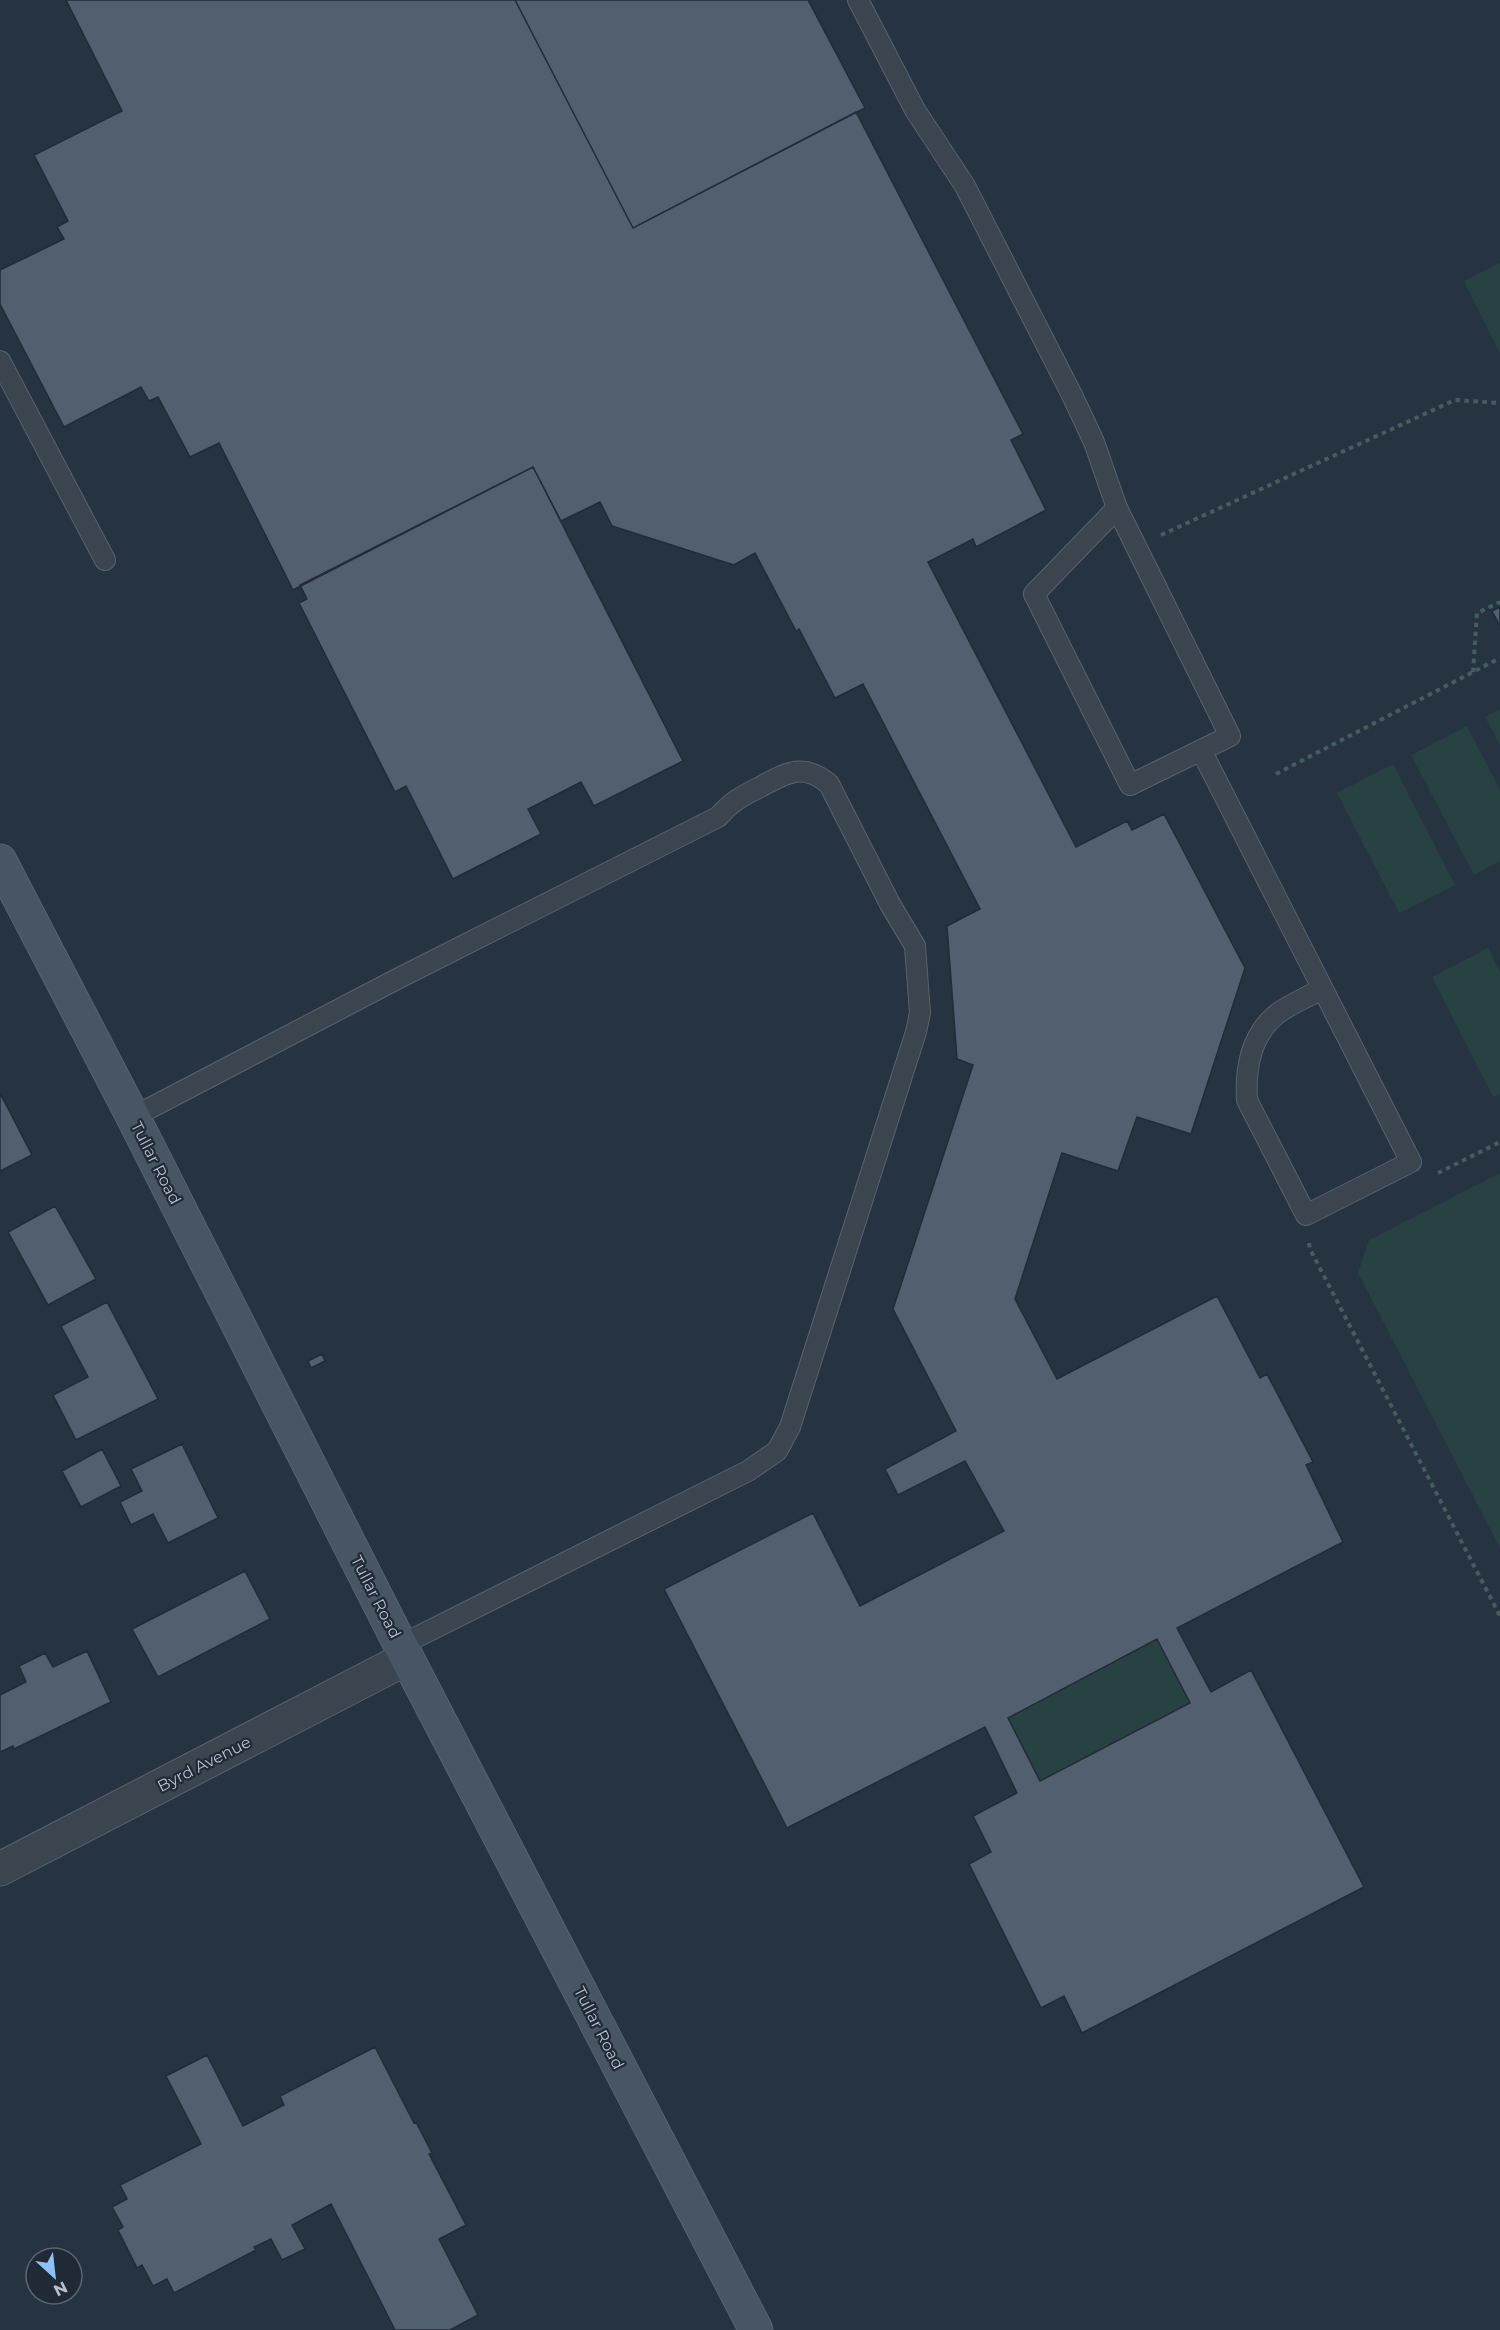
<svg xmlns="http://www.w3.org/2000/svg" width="1500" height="2330" font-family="Montserrat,sans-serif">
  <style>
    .green { fill: #284142 }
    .building { fill: #515f6e; stroke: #212c38; stroke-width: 1.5; fill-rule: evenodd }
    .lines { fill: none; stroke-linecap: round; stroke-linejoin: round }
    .lane-casing { stroke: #58636e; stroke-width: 22 }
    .street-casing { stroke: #58636e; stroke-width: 35 }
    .secondary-casing { stroke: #58636e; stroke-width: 35 }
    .path { stroke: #465d5e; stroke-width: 4; stroke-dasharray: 4.5 4.5; stroke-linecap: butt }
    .lane { stroke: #3a4550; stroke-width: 20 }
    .street { stroke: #3a4550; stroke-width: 33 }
    .secondary { stroke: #485563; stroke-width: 33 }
    .labels { text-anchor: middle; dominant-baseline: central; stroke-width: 4.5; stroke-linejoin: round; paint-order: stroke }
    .street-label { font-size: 16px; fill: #b7c0cb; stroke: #1f2a36 }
  </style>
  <rect width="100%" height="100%" fill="#263441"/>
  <path class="green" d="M1500,263V353L1464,281Z
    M1500,709V745L1485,717Z
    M1467,726L1500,790V861L1474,875L1411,755Z
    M1393,764L1455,885L1399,913L1337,793Z
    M1488,948L1500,972V1094L1493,1097L1432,977Z
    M1500,1173V1548L1358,1273L1369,1240Z
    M1157,1639L1190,1703L1040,1781L1008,1718Z"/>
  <path class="building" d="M66,0H515L633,228L856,112L1023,434L1011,440L1046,510L976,547L973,539L928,562L1076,847L1127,821L1132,830L1164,814L1245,968L1191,1134L1137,1117L1118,1171L1062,1153L1015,1299L1057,1379L1217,1296L1260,1378L1267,1374L1313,1462L1306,1465L1343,1542L1177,1628L1211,1692L1251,1670L1364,1887L1082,2033L1064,1996L1041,2008L969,1864L991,1852L973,1816L1017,1793L985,1727L787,1828L664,1589L813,1513L860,1606L1004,1531L965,1461L898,1495L885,1469L956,1431L893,1309L973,1065L957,1059L947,926L980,909L863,684L835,698L799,629L796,631L755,553L734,565L612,526L600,502L561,521L533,467L293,590L219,443L190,457L158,397L149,401L141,387L64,427L0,304V270L64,239L57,227L68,221L34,155L122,111ZM1157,1639L1190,1703L1040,1781L1008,1718Z
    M515,0H808L865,108L633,228Z
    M533,467L683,761L594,806L581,782L528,809L541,834L453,879L406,786L395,792L299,603L307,599L300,585Z
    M1500,607V626L1492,611Z
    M0,1093L32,1155L0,1171Z
    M55,1206L96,1279L48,1305L8,1232Z
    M107,1302L158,1399L76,1440L53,1395L88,1377L61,1326Z
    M322,1354L325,1361L311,1368L308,1361Z
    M182,1444L218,1518L168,1543L153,1514L131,1525L120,1502L142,1491L131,1469Z
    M102,1449L121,1486L81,1507L62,1471Z
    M245,1571L270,1619L158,1677L132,1629Z
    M87,1651L111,1702L14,1749L13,1746L0,1752V1695L26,1682L19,1666L45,1653L53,1667Z
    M375,2047L414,2123L416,2122L432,2153L429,2154L466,2225L439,2239L478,2315L450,2330H395L331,2204L292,2225L305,2249L282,2260L271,2239L254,2247L256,2250L174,2293L167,2279L153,2286L142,2265L137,2268L118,2230L123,2227L112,2207L127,2199L120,2185L201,2144L166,2076L207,2055L243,2126L284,2105L280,2096Z"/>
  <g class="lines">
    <g class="lane-casing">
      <path id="lane" d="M858,0L915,110L965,186L1072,395L1094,442L1117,508L1230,736L1130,785L1034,594L1117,508
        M0,361L105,560
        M1201,750L1411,1162L1306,1215L1247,1100C1245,1069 1251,1035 1277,1014C1290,1004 1308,997 1322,989
        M133,1117L399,978L718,817C731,802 742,796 760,787C786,773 803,762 829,784L890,904L915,946L920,1013L916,1032L790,1427L777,1451L748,1471L401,1645"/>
    </g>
    <g class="street-casing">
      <path id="street" d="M0,1869L407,1658"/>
    </g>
    <g class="secondary-casing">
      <path id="secondary" d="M0,861L133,1117L407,1658L756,2330"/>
    </g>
    <path class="path" d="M1161,535L1455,400L1500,403
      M1473,672L1477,613L1500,602
      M1276,774L1500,658
      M1438,1173L1500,1142
      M1309,1243L1310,1249L1500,1616"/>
    <use href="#lane" class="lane"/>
    <use href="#street" class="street"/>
    <use href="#secondary" class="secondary"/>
  </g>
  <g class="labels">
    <g class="street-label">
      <text transform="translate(156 1163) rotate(63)">Tullar Road</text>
      <text transform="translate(376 1597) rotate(63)">Tullar Road</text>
      <text transform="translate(204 1764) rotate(-27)">Byrd Avenue</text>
      <text transform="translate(599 2028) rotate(63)">Tullar Road</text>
    </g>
  </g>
  <g transform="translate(54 2276) rotate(153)"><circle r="28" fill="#1f2a36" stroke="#5c6672" stroke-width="1.5"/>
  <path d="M0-4.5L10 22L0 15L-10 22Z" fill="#8fc1f7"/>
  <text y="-9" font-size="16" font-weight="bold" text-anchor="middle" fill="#b7c0cb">N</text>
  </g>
</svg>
